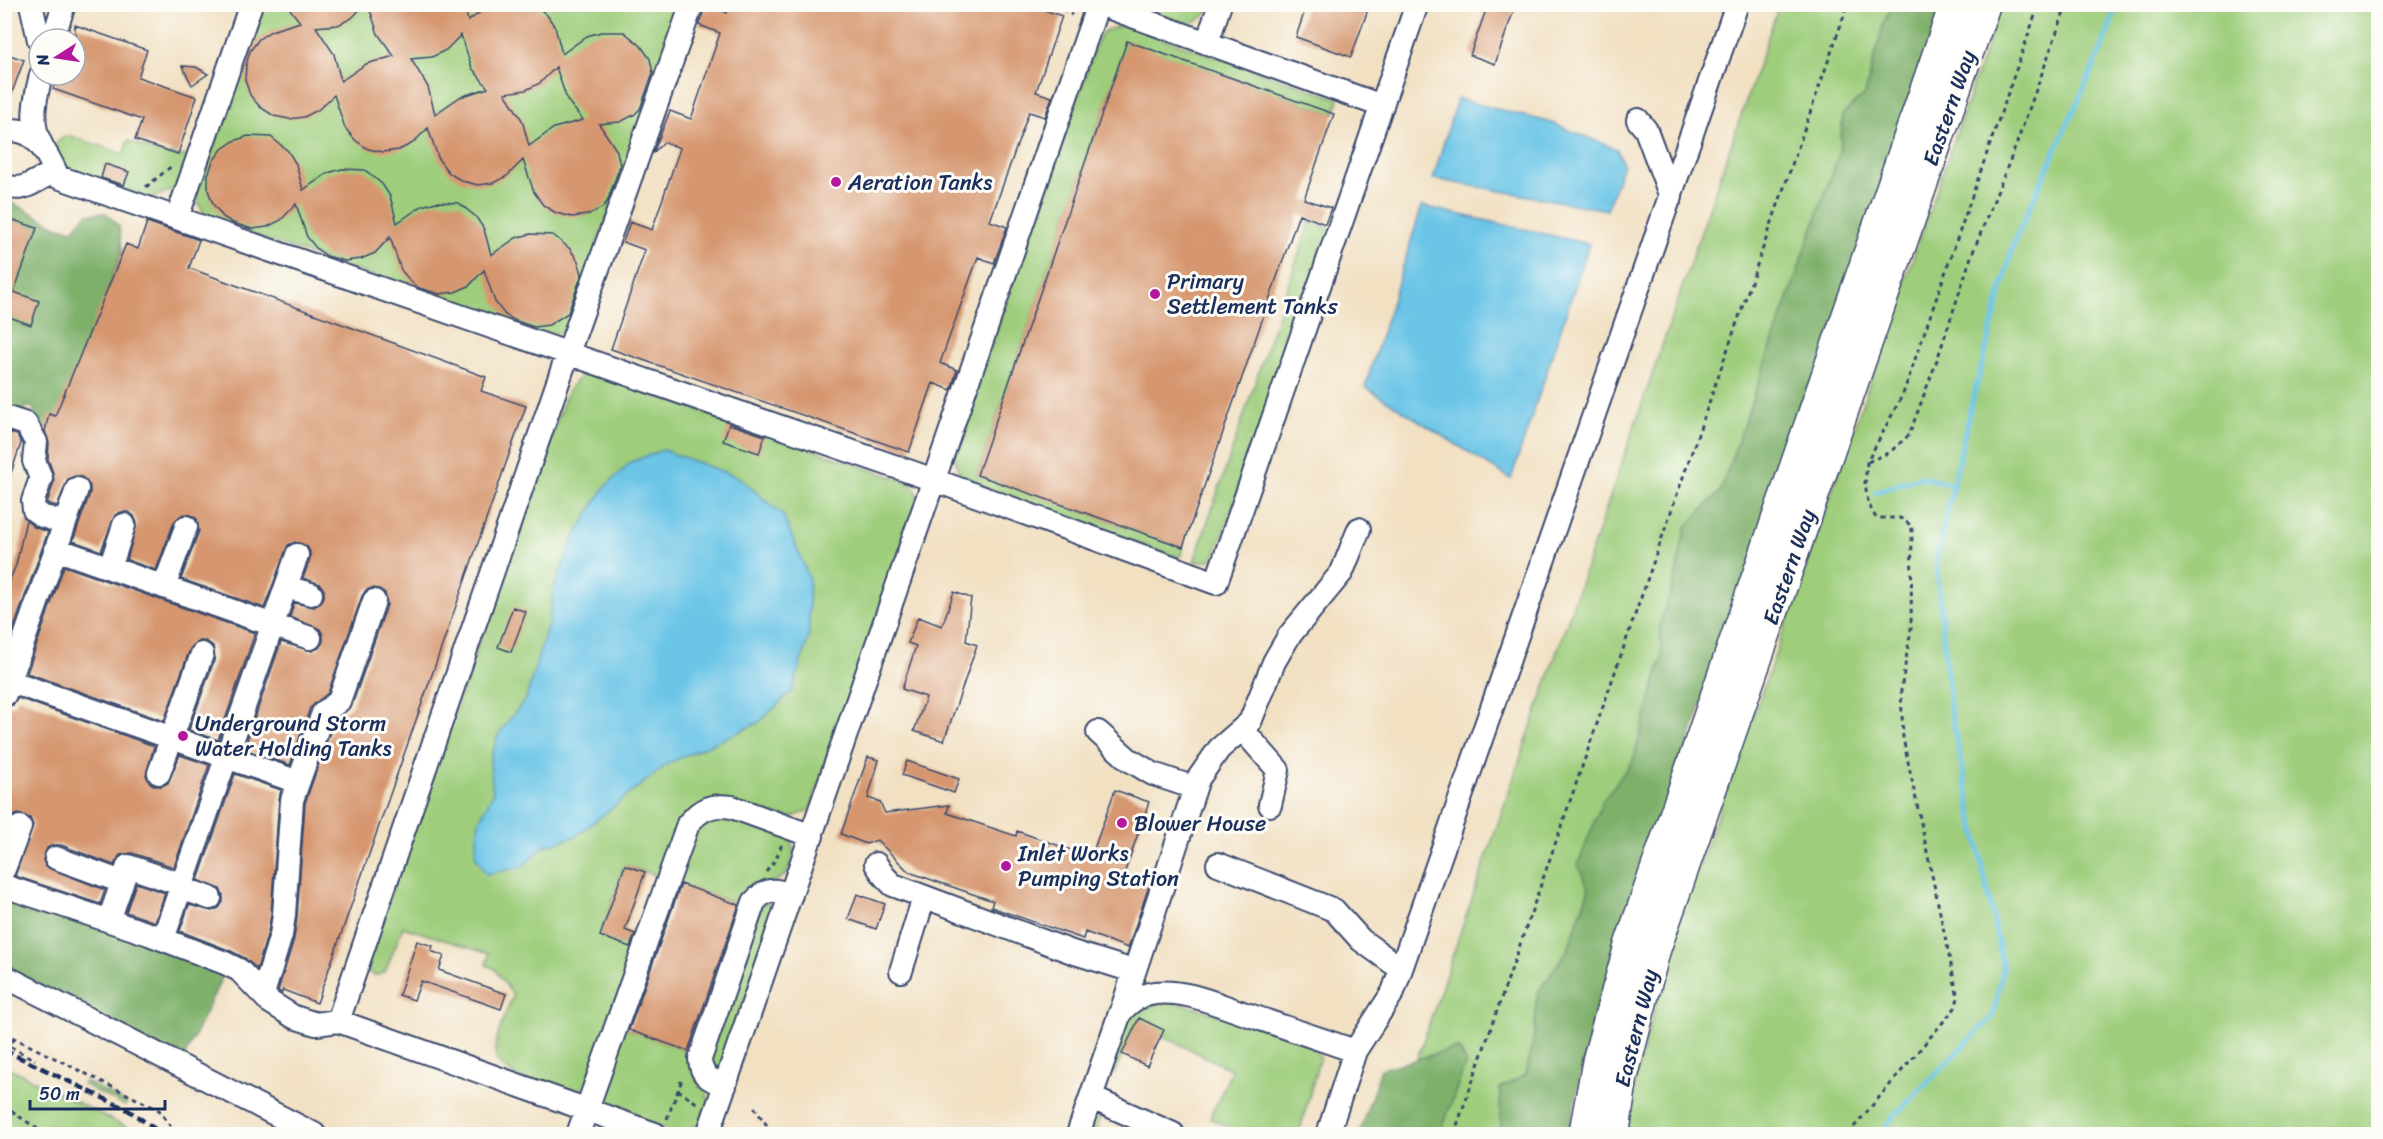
<svg xmlns="http://www.w3.org/2000/svg" width="2383" height="1139" font-family="Sriracha,sans-serif">
  <style>
    .green { fill: #9ecd7b; stroke: #5c7e6c; stroke-width: 1.5 }
    .forest { fill: #7eb06b; stroke: #4c7064; stroke-width: 1.5 }
    .water { fill: #6ac5e7; stroke: #427aa2; stroke-width: 1.5 }
    .lines { fill: none; stroke-linecap: round; stroke-linejoin: round }
    .stream { stroke: #6ac5e7; stroke-width: 5 }
    .building { fill: #d69770; fill-rule: evenodd }
    .minor-casing { stroke: #3b4a6d; stroke-width: 26 }
    .major-casing { stroke: #3b4a6d; stroke-width: 33 }
    .path { stroke: #3b4a6d; stroke-width: 3; stroke-dasharray: 4.5 4.5; stroke-linecap: butt }
    .minor { stroke: #fff; stroke-width: 22 }
    .major { stroke: #fff; stroke-width: 30 }
    .rail { stroke: #1b2f5e; stroke-width: 4.5; stroke-dasharray: 9 4.5; stroke-linecap: butt }
    .poi-dot { fill: #b5179e; stroke: #fdfcf7; stroke-width: 2 }
    .labels { text-anchor: middle; dominant-baseline: central; stroke-width: 6; stroke-linejoin: round; paint-order: stroke }
    .street-label { font-size: 22px; fill: #1b2f5e; stroke: #fdfcf7 }
    .poi-label { font-size: 22px; fill: #1b2f5e; stroke: #fdfcf7; text-anchor: start }
  </style>
  <rect width="100%" height="100%" fill="#fdfcf7"/>
  <filter id="ink" filterUnits="userSpaceOnUse"><feTurbulence type="fractalNoise" baseFrequency=".0167" numOctaves="2"/><feDisplacementMap in="SourceGraphic" scale="12" xChannelSelector="R" yChannelSelector="G"/><feConvolveMatrix kernelMatrix="1 2 1 2 8 2 1 2 1" color-interpolation-filters="sRGB"/></filter>
  <filter id="wash" filterUnits="userSpaceOnUse"><feTurbulence type="fractalNoise" baseFrequency=".008" numOctaves="4" result="noise"/><feDisplacementMap in="SourceGraphic" scale="24" xChannelSelector="R" yChannelSelector="G"/><feGaussianBlur stdDeviation="1.35" result="paint"/><feColorMatrix in="noise" values="0 0 0 0 0 0 0 0 0 0 0 0 0 0 0 0 0 1.4 0 .05"/><feComposite in="paint" operator="in"/></filter>
  <g filter="url(#wash)">
    <rect width="100%" height="100%" fill="#f1e0c2"/>
    <path class="green" d="M1205,4L1211,6C1194,41 1149,14 1123,5Z
      M262,5H684L566,330L547,336L215,222C203,214 198,208 197,193Z
      M1779,5H1893L1884,23L1865,94L1843,114L1840,151L1720,492L1686,527L1674,583L1660,623L1662,658L1633,761L1602,802L1589,889L1568,949L1537,994L1535,1032L1526,1075L1500,1088L1501,1134H1440L1466,1062L1458,1048L1417,1059Z
      M2001,5H2378V1134H1624L1637,1072L1675,933L1768,675Z
      M1119,26H1127L1339,99L1334,114L1127,42L977,475L1183,547L1180,558L972,485C959,475 955,468 955,451L1098,39L1104,31Z
      M66,136H71L123,154L128,141L170,156L171,154L182,157L183,155L192,157L177,188L150,199L65,169L53,151L58,141Z
      M1310,221L1333,230L1214,558L1208,561L1194,562Z
      M591,373L907,482L915,488L918,496L810,810L793,817H784L714,800L660,877L625,865L600,936L638,950L586,1085C580,1090 572,1096 565,1095C550,1093 500,1072 496,1058C491,1044 508,1009 513,995L494,968L486,965L489,954L403,927L385,972C378,977 372,976 366,970L367,961L567,393C574,382 578,376 591,373Z
      M718,811L786,834C799,850 793,857 786,875L750,896L740,905L673,882L701,818Z
      M770,902L776,908L721,1069L713,1070L708,1058L761,905Z
      M1176,1002L1307,1041L1320,1057L1299,1134H1236L1237,1131L1210,1118L1232,1070L1161,1035L1139,1018L1114,1073L1108,1070L1125,1019L1147,1005Z
      M622,1027L688,1051L697,1079L707,1093L709,1101L701,1124L684,1132H675C659,1126 622,1117 611,1105C607,1100 606,1093 606,1087Z
      M5,1066L140,1134H5Z
      M84,1081L127,1103L125,1106L82,1084Z
      M1104,1096L1101,1116L1096,1128L1111,1134H1086Z"/>
    <path class="forest" d="M1893,5H1944L1593,1018L1568,1134H1501L1500,1088L1526,1075L1535,1032L1537,994L1568,949L1589,889L1578,865L1602,802L1633,761L1662,658L1660,623L1674,583L1686,527L1720,492L1840,151L1843,114L1865,94L1884,22Z
      M5,199L56,226L73,230L87,214L106,213L119,226L122,251L64,408L46,431L33,416L35,409L26,406L24,413L5,406Z
      M4,888L225,971L183,1060L5,969Z
      M1458,1048L1466,1062L1440,1134H1359L1381,1069Z"/>
    <path class="water" d="M1457,99L1549,122L1617,149L1623,164L1607,210L1433,179Z
      M1422,206L1589,244L1511,479L1365,387Z
      M663,450L738,477L783,515L809,578V636L792,691L758,723L669,763L576,836L544,846L522,867L486,874L475,855L479,821L493,793L490,760L499,733L526,699L549,620L554,587L574,538L604,488L631,462Z"/>
    <g class="lines">
      <path class="stream" d="M1875,492L1921,477L1954,485
        M1879,1134L1896,1114L1993,1016L2003,967L1951,713L1936,561L1969,414L2014,242L2103,46L2117,4"/>
    </g>
    <g id="blocks">
      <path class="building" d="M286,4H365L352,18L338,25L316,27L334,54L341,81L366,64L394,56L378,34L368,4H464L468,21L492,4H533L547,15L555,27L562,54L587,36L601,32H624L641,46L650,59L653,73L640,109L634,115L620,122L599,124L617,151L620,166L607,202L602,208L587,215L572,217L556,213L543,205L534,192L523,160L507,176L493,183L478,185L462,181L449,173L439,160L428,128L413,143L399,150L383,152L368,149L355,140L345,128L334,95L318,110L304,117L289,119L274,116L260,107L250,95L245,80L246,65L250,51L259,39L271,31L300,22ZM461,35L472,68L488,88L460,97L435,114L428,87L411,59L432,57L446,50ZM556,67L567,100L583,120L554,128L529,146L522,120L505,93L526,90L540,83Z
        M730,4H1026L1062,16L1036,92L1052,97L1045,117L1029,112L990,221L1007,227L994,263L978,257L940,363L957,370L951,390L933,383L909,452L611,349L645,250L623,242L630,222L652,230L680,148L664,142L653,153L670,111L691,119L720,33L699,25L706,5L727,13Z
        M1307,4H1370L1351,57L1296,37Z
        M1488,4H1516L1495,64L1470,55Z
        M75,25L147,50L138,77L197,97L178,154L135,140L142,120L53,89L58,75H75Z
        M1127,41L1334,114L1304,199L1331,208L1325,224L1299,214L1183,547L977,475Z
        M4,53L24,60L6,109H4Z
        M182,66L196,67L208,74L192,85Z
        M248,136L271,137L288,151L296,164L303,190L328,173L342,169L365,170L382,184L390,196L397,223L422,206L436,202L459,203L476,217L484,229L491,255L516,238L530,234L553,235L570,249L578,261L582,274L568,313L549,325L534,327L514,320L505,315L495,302L484,270L469,286L455,292L440,294L419,288L411,282L401,270L390,237L375,253L361,259L345,261L327,256L317,249L307,237L296,204L281,220L267,227L252,229L233,223L223,217L213,204L208,190V175L213,161L222,149L234,141Z
        M105,164L129,172L124,185L101,178Z
        M4,217L37,228L14,292L39,301L31,325L4,315Z
        M147,222L199,240L189,268L486,377L481,391L526,406L317,1003L283,990L282,993L278,991L294,939L297,917L305,803L334,721L352,705L387,605L385,593L379,589L372,588L366,590L362,596L328,693L310,708L290,765L244,749L281,642L312,651L319,648L323,642V635L320,629L290,617L294,603L314,607L321,603L324,597V590L320,584L303,578L310,559V552L307,546L295,542L288,545L264,608L181,579L199,531L197,519L191,515L183,514L174,522L156,570L127,560L137,523L134,516L129,512H121L115,515L101,551L73,541L90,493V486L82,477L75,476L68,479L57,506L47,503L54,482L53,473L48,459L49,443L45,431L49,414L55,416L126,244L138,249Z
        M729,424L765,436L759,453L723,441Z
        M4,431L17,435L21,443L7,485L4,484Z
        M26,520L34,527L48,532L4,655V594L16,565Z
        M64,566L255,633L218,740L189,730L215,658L213,646L206,641H199L190,649L164,721L27,673Z
        M954,592L971,598L966,641L977,645L944,741L914,731L926,697L902,689L916,646L908,643L918,617L942,626Z
        M513,607L526,612L511,652L498,647Z
        M18,698L154,746L146,775L149,782L155,786H162L168,783L180,755L209,765L174,867L132,853L120,855L114,865L61,845H53L47,848L43,860L46,867L105,890L100,904L15,876L33,825L30,818L18,814L11,817L4,830V707L13,705Z
        M868,757L879,760L868,798L880,802L885,813L949,805L947,813L1016,836L1017,831L1091,857L1115,790L1149,802L1124,874L1150,883L1128,948L1085,932L1083,939L991,907L993,901L909,872L877,840L866,844L841,834Z
        M907,761L959,779L954,793L902,775Z
        M235,774L281,790L279,799L271,914L268,932L257,969L245,958L231,951L180,931L189,905L212,911L219,908L223,902V895L220,889L198,880Z
        M625,865L645,872L625,930L635,934L630,947L600,936Z
        M136,883L165,893L155,922L126,912Z
        M681,884L739,905L688,1051L629,1030Z
        M857,894L885,904L876,929L848,919Z
        M417,941L433,946L431,951L444,956L439,970L506,994L501,1009L421,981L414,1000L399,995Z
        M1139,1018L1164,1030L1147,1066L1122,1054Z"/>
    </g>
  </g>
  <g filter="url(#ink)">
    <use href="#blocks" fill-opacity="0" stroke="#3b4a6d" stroke-width="1.5"/>
    <g class="lines">
      <g class="minor-casing">
        <path id="minor" d="M31,4L39,40
          M1099,4L1382,106
          M53,39L64,4
          M1207,43L1220,4
          M41,75C35,99 29,124 42,146
          M1638,120L1646,130L1671,197
          M4,132C34,123 48,155 58,177L934,480L1216,583L1417,4
          M4,185C26,195 37,176 56,173
          M177,218L251,4
          M4,417L26,424L36,442L34,461L41,478L33,501L34,510L42,516L65,523
          M56,549L310,638
          M110,568L124,525
          M164,587L186,527
          M286,587L311,594
          M9,681L298,782
          M5,694L77,489
          M1242,729L1278,770L1270,805
          M1098,732L1128,759L1153,774L1195,788
          M159,773L202,654
          M56,858L122,882
          M876,864L884,876L893,885L1072,952L1133,971
          M1218,864L1334,910L1361,940L1401,969
          M4,869L20,827
          M4,886L149,934L225,963L239,970L270,1002L294,1017L316,1024L338,1021L655,1134
          M181,888L210,898
          M109,920L128,866L183,885
          M163,939L297,555
          M901,971L924,897
          M4,976L314,1134
          M263,994L281,935L284,915L292,800L323,713L339,701L374,601
          M1121,1012L1198,779L1219,749L1250,722L1274,662L1289,636L1342,572L1359,529
          M338,1021L568,353L692,4
          M725,1086C710,1079 701,1077 700,1059L754,902C766,888 775,889 791,895
          M1092,1098L1173,1134
          M578,1134L688,824C701,808 712,804 732,807L812,836
          M708,1134L1098,4
          M1078,1134L1120,1013C1130,1001 1140,995 1155,993C1186,989 1220,1006 1249,1015C1284,1027 1319,1039 1355,1051L1393,992L1737,4
          M1328,1134L1355,1051"/>
      </g>
      <g class="major-casing">
        <path id="major" d="M1584,1134L1598,1059L1630,944L1955,4
          M1614,1134L1622,1079L1655,950L1985,4"/>
      </g>
      <path class="path" d="M1055,4L1072,15
        M146,187L173,165
        M1868,462L1890,452L1909,435L1937,360L1971,257L2015,148L2067,4
        M766,872L776,859L782,844
        M4,1033L159,1110L173,1130L182,1134
        M14,1038L11,1047L35,1060
        M678,1090L698,1104
        M4,1106L45,1134
        M754,1107L773,1134
        M667,1119L683,1077
        M1454,1134L1848,4
        M1848,1134L1955,1008L1958,998L1903,738L1901,690L1911,629L1912,526L1900,518H1876L1868,503L1865,484L1867,462L1903,394L2039,4"/>
      <use href="#minor" class="minor"/>
      <use href="#major" class="major"/>
      <path class="rail" d="M4,1050L128,1110L162,1134"/>
    </g>
  </g>
  <g class="poi-dot">
    <circle cx="836" cy="182" r="6"/>
    <circle cx="1155" cy="294" r="6"/>
    <circle cx="183" cy="736" r="6"/>
    <circle cx="1122" cy="823" r="6"/>
    <circle cx="1006" cy="866" r="6"/>
  </g>
  <g class="labels">
    <g class="street-label">
      <text transform="translate(1949 108) rotate(-71)">Eastern Way</text>
      <text transform="translate(1789 567) rotate(-71)">Eastern Way</text>
      <text transform="translate(1636 1028) rotate(-76)">Eastern Way</text>
    </g>
    <g class="poi-label">
      <text x="848" y="182">Aeration Tanks</text>
      <text x="1167" y="281">Primary<tspan x="1167" dy="25">Settlement Tanks</tspan></text>
      <text x="195" y="723">Underground Storm<tspan x="195" dy="25">Water Holding Tanks</tspan></text>
      <text x="1134" y="823">Blower House</text>
      <text x="1018" y="853">Inlet Works<tspan x="1018" dy="25">Pumping Station</tspan></text>
    </g>
  </g>
  <rect width="2383" height="1139" fill="none" stroke="#fdfcf7" stroke-width="24"/>
  <g transform="translate(57 57) rotate(258)"><circle r="28" fill="#fdfcf7" stroke="#a3aaba" stroke-width="1.5"/>
  <path d="M0-4.5L10 22L0 15L-10 22Z" fill="#b5179e"/>
  <text y="-9" font-size="16" font-weight="bold" text-anchor="middle" fill="#1b2f5e">N</text>
  </g>
  <path d="M30 1100v9h135v-9" fill="none" stroke="#1b2f5e" stroke-width="3"/>
  <text x="39" y="1100" font-size="18" fill="#1b2f5e" stroke="#fdfcf7" stroke-width="4.5" paint-order="stroke">50 m</text>
</svg>
